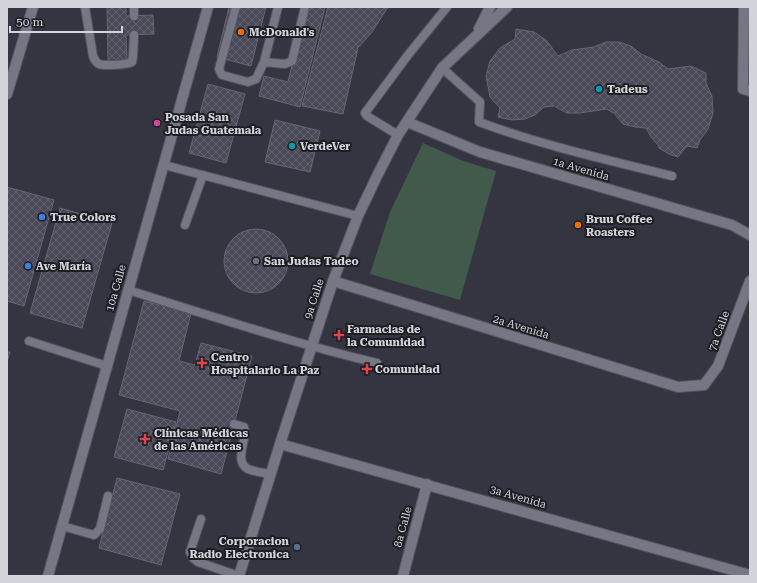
<svg xmlns="http://www.w3.org/2000/svg" width="757" height="583" font-family="'Roboto Serif',serif">
  <style>
    .park { fill: #425a4c }
    .building { fill: url(#building-cross-hatch); stroke: #656574 }
    .lines { fill: none; stroke-linecap: round; stroke-linejoin: round }
    .service-casing { stroke: #54535e; stroke-width: 10 }
    .minor-casing { stroke: #54535e; stroke-width: 12 }
    .tertiary-casing { stroke: #54535e; stroke-width: 12 }
    .service { stroke: #767685; stroke-width: 8 }
    .minor { stroke: #767685; stroke-width: 10 }
    .tertiary { stroke: #767685; stroke-width: 10 }
    .food-dot { fill: #e8710a; stroke: #1d1d23; stroke-width: 1.5 }
    .culture-dot { fill: #0f9aa8; stroke: #1d1d23; stroke-width: 1.5 }
    .hotel-dot { fill: #d1479c; stroke: #1d1d23; stroke-width: 1.5 }
    .shop-dot { fill: #3f7fe0; stroke: #1d1d23; stroke-width: 1.5 }
    .worship-dot { fill: #6b7280; stroke: #1d1d23; stroke-width: 1.5 }
    .health-dot { fill: #e0444e; stroke: #1d1d23; stroke-width: 1.5 }
    .service-dot { fill: #5c6f8a; stroke: #1d1d23; stroke-width: 1.5 }
    .labels { text-anchor: middle; dominant-baseline: central; stroke-width: 4; stroke-linejoin: round; paint-order: stroke }
    .poi-label { font-size: 11px; font-weight: bold; fill: #d3d3db; stroke: #1d1d23; text-anchor: start }
    .street-label { font-size: 11px; fill: #d3d3db; stroke: #1d1d23 }
  </style>
  <defs>
    <pattern id="building-cross-hatch" width="8" height="8" patternUnits="userSpaceOnUse"><rect width="8" height="8" fill="#4a4958"/><path d="M0 0l8 8M0 8l8-8" fill="none" stroke="#63626f"/></pattern>
  </defs>
  <rect width="100%" height="100%" fill="#353542"/>
  <path class="park" d="M423,143L463,161L496,171L460,300L370,274L390,212Z"/>
  <path class="building" d="M107,7H126V16L153,15L154,34L126,35L127,61H108Z
    M229,7H266L251,66L217,57Z
    M306,7H325L300,107L259,96L264,76L288,82Z
    M328,7H388L372,32L358,48L343,114L302,106Z
    M516,29L534,32L547,41L558,56L572,50L594,47L606,42H619L631,46L641,54L659,62L668,69L691,66L706,73V83L712,96L713,113L708,129L700,140L697,148L687,146L678,157L669,154L659,148V146L651,137L646,128L635,127L623,124L614,113L606,109L580,113H567L554,106L544,107L535,115L525,119L512,120L498,117L500,108L490,97L486,76L490,61L500,48L515,39Z
    M208,84L245,94L226,163L189,153Z
    M275,120L320,131L310,172L265,162Z
    M7,187L54,200L24,306L7,301Z
    M60,208L112,223L82,328L30,313Z
    M224 261a32 32 0 1 1 64 0a32 32 0 1 1-64 0Z
    M144,301L191,313L179,361L195,365L201,343L252,356L221,474L168,459L180,411L119,395Z
    M7,352H10L7,362Z
    M127,409L176,422L163,470L114,457Z
    M117,478L180,494L161,565L99,548Z"/>
  <g class="lines">
    <g class="service-casing">
      <path id="service" d="M85,7L93,56C94,59 95,62 99,64C104,66 126,65 132,62L133,57L134,35
        M134,7V16
        M236,7L219,69L222,75L248,82L256,79L264,62L278,7
        M264,62L285,64L292,61L305,7
        M442,68L480,102L479,122C541,145 607,160 672,176
        M398,135L367,116L365,113L408,55L447,7
        M164,165L358,216
        M185,225L203,175
        M128,290C211,316 293,343 377,363
        M29,341L107,366
        M234,424L244,427C248,440 233,461 248,469C255,472 264,473 270,474
        M201,519L190,552L193,558L198,562L239,576
        M62,526L94,535L100,529L108,496"/>
    </g>
    <g class="minor-casing">
      <path id="minor" d="M744,7L743,89L750,91
        M7,94L33,7
        M407,122L480,152L732,225L750,235
        M333,281L678,387L704,385L718,366L750,281
        M280,444L750,575
        M48,576L208,7
        M403,576L427,484"/>
    </g>
    <g class="tertiary-casing">
      <path id="tertiary" d="M479,29L490,7
        M239,576L280,444L333,281L358,216L377,176L398,135L442,68L507,7"/>
    </g>
    <use href="#service" class="service"/>
    <use href="#minor" class="minor"/>
    <use href="#tertiary" class="tertiary"/>
  </g>
  <g class="food-dot">
    <circle cx="241" cy="32" r="4"/>
    <circle cx="578" cy="225" r="4"/>
  </g>
  <g class="culture-dot">
    <circle cx="599" cy="89" r="4"/>
    <circle cx="292" cy="146" r="4"/>
  </g>
  <circle class="hotel-dot" cx="157" cy="123" r="4"/>
  <g class="shop-dot">
    <circle cx="42" cy="217" r="4"/>
    <circle cx="28" cy="266" r="4"/>
  </g>
  <circle class="worship-dot" cx="256" cy="261" r="4"/>
  <g class="health-dot">
    <path d="M337 329h4v4h4v4h-4v4h-4v-4h-4v-4h4z"/>
    <path d="M200 357h4v4h4v4h-4v4h-4v-4h-4v-4h4z"/>
    <path d="M365 363h4v4h4v4h-4v4h-4v-4h-4v-4h4z"/>
    <path d="M143 433h4v4h4v4h-4v4h-4v-4h-4v-4h4z"/>
  </g>
  <circle class="service-dot" cx="297" cy="547" r="4"/>
  <g class="labels">
    <g class="poi-label">
      <text x="249" y="32">McDonald's</text>
      <text x="607" y="89">Tadeus</text>
      <text x="165" y="117">Posada San<tspan x="165" dy="13">Judas Guatemala</tspan></text>
      <text x="300" y="146">VerdeVer</text>
      <text x="50" y="217">True Colors</text>
      <text x="586" y="219">Bruu Coffee<tspan x="586" dy="13">Roasters</tspan></text>
      <text x="264" y="261">San Judas Tadeo</text>
      <text x="36" y="266">Ave María</text>
      <text x="347" y="329">Farmacias de<tspan x="347" dy="13">la Comunidad</tspan></text>
      <text x="211" y="357">Centro<tspan x="211" dy="13">Hospitalario La Paz</tspan></text>
      <text x="375" y="369">Comunidad</text>
      <text x="154" y="433">Clínicas Médicas<tspan x="154" dy="13">de las Américas</tspan></text>
      <text x="289" y="541" text-anchor="end">Corporacion<tspan x="289" dy="13">Radio Electronica</tspan></text>
    </g>
    <g class="street-label">
      <text transform="translate(581 169) rotate(16)">1a Avenida</text>
      <text transform="translate(116 288) rotate(-74)">10a Calle</text>
      <text transform="translate(314 299) rotate(-72)">9a Calle</text>
      <text transform="translate(521 327) rotate(17)">2a Avenida</text>
      <text transform="translate(719 331) rotate(-70)">7a Calle</text>
      <text transform="translate(518 497) rotate(16)">3a Avenida</text>
      <text transform="translate(403 527) rotate(-75)">8a Calle</text>
    </g>
  </g>
  <rect width="757" height="583" fill="none" stroke="#d3d3db" stroke-width="16"/>
  <path d="M10 26v6h112v-6" fill="none" stroke="#d3d3db" stroke-width="2"/>
  <text x="16" y="26" font-size="12" fill="#d3d3db" stroke="#1d1d23" stroke-width="3" paint-order="stroke">50 m</text>
</svg>
